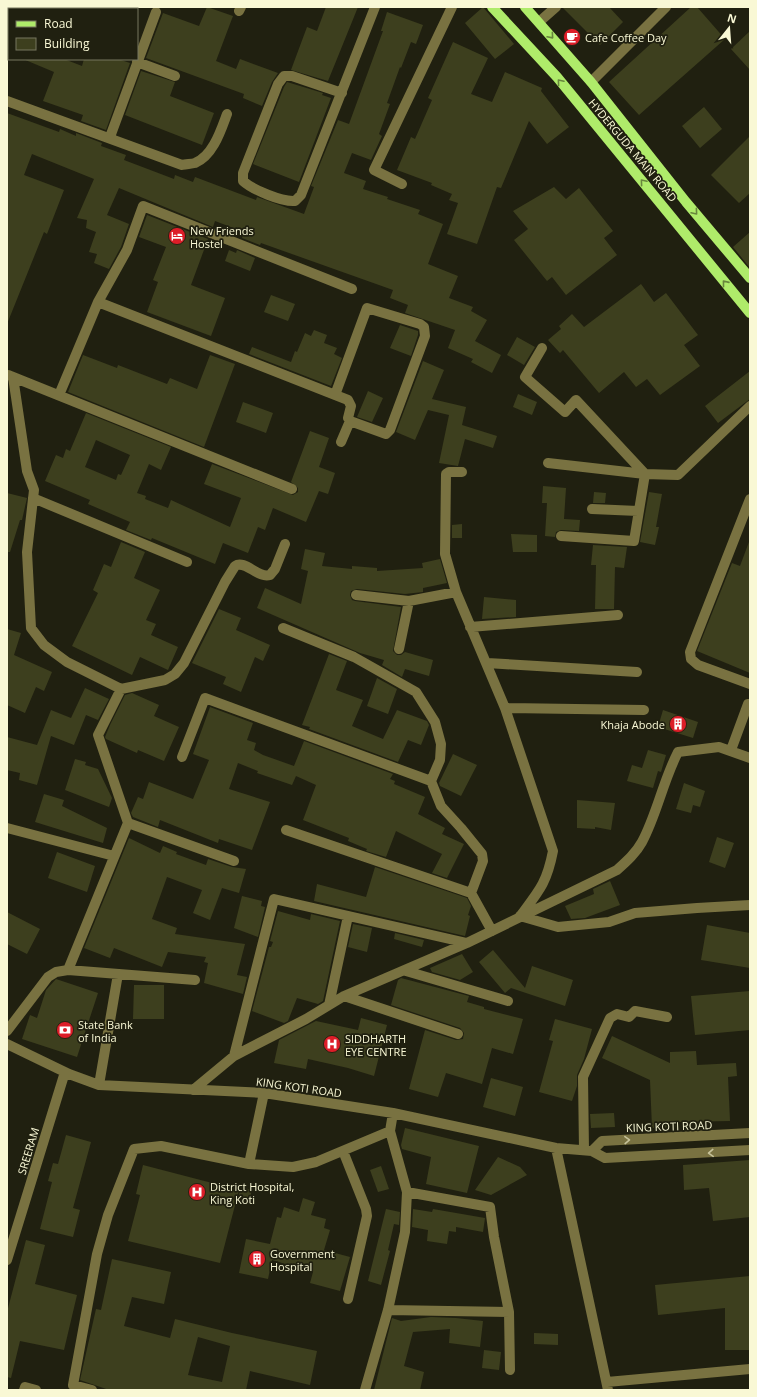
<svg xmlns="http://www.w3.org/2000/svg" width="757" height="1397" font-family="'Open Sans',sans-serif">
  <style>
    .building { fill: #3d3f1e; fill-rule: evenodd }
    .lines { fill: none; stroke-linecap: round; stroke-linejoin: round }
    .minor { stroke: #797241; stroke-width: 10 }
    .major { stroke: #afeb6a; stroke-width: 10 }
    .oneway { stroke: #68863d }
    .oneway2 { stroke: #c6c29a }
    .labels { text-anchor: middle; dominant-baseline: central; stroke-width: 3.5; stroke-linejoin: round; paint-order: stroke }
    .poi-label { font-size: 11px; fill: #f9f8d5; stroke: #202010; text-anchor: start }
    .street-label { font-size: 11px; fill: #f9f8d5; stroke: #202010 }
  </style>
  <rect width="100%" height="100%" fill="#202010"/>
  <path class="building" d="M207,7L233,16L216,61L236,69L240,59L278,73L272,82L262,106L243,98L244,94L146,58L163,13L199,26Z
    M326,7H358L328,81L291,70L307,27L317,31Z
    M483,7L514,44L495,59L465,23Z
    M562,7H609L623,22L600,45Z
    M691,7H697L725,39L639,115L609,82Z
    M387,12L423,25L416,44L411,42L401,68L400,67L387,103L390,104L379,134L382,136L371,160L352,153L344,173L366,181L363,189L388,197L387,199L420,210L418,214L443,224L428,264L458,276L449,298L473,307L471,311L487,320L475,341L501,355L492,373L471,362L473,359L448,348L455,330L405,313L408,305L390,298L393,290L261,243L260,245L242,238L244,232L215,221L213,227L119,188L107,215L129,224L121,247L109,269L94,263L97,254L89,252L96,232L86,228L87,220L77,218L94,179L32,154L24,175L64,190L47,234L44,232L7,324V113L59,132L60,129L76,136V133L102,143L101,146L126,155L124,160L174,179L175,175L193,182L195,177L256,200L257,197L304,214L314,187L311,186L338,120L349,124L383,31H381Z
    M750,31V70L731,49Z
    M453,42L488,58L471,94L492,102L505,72L542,88L541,91L569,127L547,144L529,121L501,188L497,187L477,244L447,234L458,203L449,200L452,194L431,185L432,183L397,170L411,137L415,139L432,100L428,98Z
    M23,59H64L82,66L84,59H118L130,63L106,130L81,121L83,115L43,101L54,72Z
    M141,71L175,82L170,96L214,113L202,145L125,115Z
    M287,82L323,93L322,95L331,98L299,182L253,164L284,87Z
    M704,107L722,129L700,148L682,126Z
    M750,136V193L739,203L711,175Z
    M554,187L566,199L579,188L613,231L604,238L617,255L566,295L552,277L547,281L514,240L528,229L513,211Z
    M147,215L208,239L191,285L225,298L211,336L147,312L158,282L153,280L166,247L139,237Z
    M750,232V268L733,247Z
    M229,250L236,253L237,250L255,258L250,271L225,261Z
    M641,284L654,302L666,293L698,335L684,345L700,366L660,395L647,379L636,387L624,372L599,393L563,350L560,353L548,340L561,329L559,326L572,314L584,327Z
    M271,295L295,304L288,321L264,312Z
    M400,325L418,331V335L411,356L390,348Z
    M314,330L327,335L324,343L337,348L334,354L342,358L331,386L249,354L252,347L291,362L295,351L297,352L305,333L311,336Z
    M517,337L535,347L524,365L507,355Z
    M83,355L117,368L118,365L167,384L170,378L197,389L210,355L235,364L204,447L68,392Z
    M423,361L444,370L432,399L466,407L462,425L497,436L493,448L465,439L458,466L439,463L449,415L428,410L415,440L396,432Z
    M750,371V399L718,423L705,406Z
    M368,391L383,398L372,422L357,417Z
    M518,394L537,402L532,415L513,407Z
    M243,402L273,413L266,433L236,422Z
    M86,413L171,447L161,470L149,464L137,493L146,496L145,499L168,508L171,500L230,527L241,498L204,484L212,464L293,495L298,492V488L291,482L310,431L329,438L319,467L335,473L328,494L319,491L306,522L273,508L265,530L258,527L248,553L223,543L215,564L152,538L151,540L126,530L130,522L88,504L90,500L45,481L56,455L63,458L66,449L70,451ZM96,440L130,455L121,475L118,474L116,480L85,467Z
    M543,486L566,488L564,519L580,520L579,531L561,530L556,532L555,537L545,536L547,503H542Z
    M594,492L606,493L605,503H593Z
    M649,492L662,494L656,527H659L655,545L640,542Z
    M7,493L27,498L22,520H20L10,552H7Z
    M462,524V538H452V525Z
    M511,534L537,535V552H513Z
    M121,542L145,552L134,578L160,590L146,620L156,624L151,635L178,647L168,670L140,657L132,675L72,646L98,593L93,590L104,564L111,567Z
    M749,542H750V673L697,651L732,563L740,566Z
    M593,545L627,547L624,568L615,567L614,609H595L596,565H591Z
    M305,549L325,553L322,566L352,569V566L377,568V571L423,568L422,563L440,559L447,583L423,588V592L405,594L357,589L351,591L350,595L352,600L355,601L401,607L393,651L397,655H401L405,652L433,660L429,676L405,669L402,677L382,665L384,660L360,653L257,608L265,588L301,604L308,571L301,569Z
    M484,597L516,600V617L482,619Z
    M219,609L241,618L236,630L270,645L263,661L255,657L241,692L223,684L226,677L192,663Z
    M7,629L21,633L14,655L52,672L44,691L36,687L25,713L7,705Z
    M329,654L347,661L336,690L363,700L352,726L383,739L397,710L427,721L429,725L421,745L408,740L398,762L309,729L310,727L302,725Z
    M377,678L397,689L388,714L367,706Z
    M85,688L109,699L98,720L86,715L74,745L51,736L37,785L19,780L20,773L7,770V737L37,745L51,710L71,718Z
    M132,693L159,705L154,716L179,727L164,761L138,750L137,753L106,739L105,737L110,725L125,695Z
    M210,707L253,723L247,740L256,743L254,750L263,755L294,766L304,741L393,774L390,779L395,781L394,784L425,797L418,814L445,828L442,834L464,844L447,878L432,873L442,854L396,831L386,857L366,851L367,849L348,841L349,838L303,820L316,785L296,776L292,785L257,773L258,771L238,763L229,789L270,802L252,850L219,839L218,843L160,820L158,827L133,817L131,813L138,797L143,799L149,782L193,799L209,760L193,754Z
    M663,710L698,722L693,738L658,727Z
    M648,750L666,755L661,772L658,771L653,788L627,781L632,765L642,768Z
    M453,754L477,765L461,796L440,786L439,783Z
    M75,759L86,762L85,765L98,769L112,798L109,807L65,790Z
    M684,783L705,791L700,807L693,805L691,813L676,809Z
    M44,794L64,800L62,806L107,828L103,843L35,822Z
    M577,800L615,803L611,830L595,827V829L577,828Z
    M717,837L734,843L725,868L709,862Z
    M129,838L160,853L163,846L177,852L176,854L206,865L208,859L232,867L246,869L239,893L222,888L210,920L193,913L202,890L167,877L152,919L177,928L175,934L245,944L237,975L247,977L243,994L204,983L208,963L204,962L206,957L168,952L162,967L114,948L110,958L84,948Z
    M57,852L95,866L87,892L48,878Z
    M375,867L467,898L471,906L468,915L470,916L465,936L314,901L317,884L366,897Z
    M610,881L620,905L585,918L571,919L565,906L594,894L593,889Z
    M242,896L262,901L261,906L265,907L258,937L234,928Z
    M278,911L310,920L311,914L340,921L323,1001L318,1004L297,998L288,1021L284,1023L252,1011L269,947H271L273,942L270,941Z
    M7,912L40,929L27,954L7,944Z
    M353,924L372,928L367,952L348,947Z
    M707,925L750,933V968L701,960Z
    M395,933L424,940L422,947L394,939Z
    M493,950L525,988L532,966L573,980L565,1006L511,988L505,993L479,962Z
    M462,954L473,972L460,980L432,972L430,968Z
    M401,978L469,996L467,1002L484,1007V1009L523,1019L513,1054L492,1048L482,1084L446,1073L438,1097L409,1089L425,1030L456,1040L463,1039L464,1033L460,1028L391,1005L398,980Z
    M56,979L98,993L77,1057L22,1039L30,1015L37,1018L46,990Z
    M134,985H164V1019H133Z
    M750,991V1030L695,1035L691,996Z
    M361,1018L387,1025L374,1076L348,1068L308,1059L306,1069L274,1063L279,1040L312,1023L316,1021L358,1030Z
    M555,1019L592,1029L584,1059L577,1075V1086L572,1101L539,1092L553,1041L549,1040Z
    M612,1036L670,1063V1052L696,1051L697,1065L736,1063L737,1076L728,1077L730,1121L678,1122L679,1127L652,1128L650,1080L602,1058Z
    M491,1078L523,1087L515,1116L483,1107Z
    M614,1113L615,1127L591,1128L590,1114Z
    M405,1128L479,1146L467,1193L426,1184L431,1157L402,1149L401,1145Z
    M66,1135L91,1142L73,1208L80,1210L73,1237L40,1229L52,1182L48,1181L53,1163L58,1164Z
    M498,1157L520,1167L527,1175L491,1195L475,1190Z
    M750,1160V1217L713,1221L709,1188L684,1190L683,1165Z
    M143,1165L239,1190L220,1263L128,1241L140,1195L136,1194Z
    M381,1166L389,1189L378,1192L370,1170Z
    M241,1187L252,1190L249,1201L238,1198Z
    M303,1198L315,1202L311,1215L326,1219L324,1228L330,1230L324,1250L350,1257L340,1291L310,1283L313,1272L272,1260L268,1279L239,1273L246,1239L270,1244L277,1217L281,1218L284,1207L299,1212Z
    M386,1209L400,1212L399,1225L394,1224L388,1250L390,1251L381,1285L368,1281Z
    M413,1209L432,1212L433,1209L485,1218L483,1232L456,1227V1232L449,1231L447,1244L427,1241L428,1230L412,1227Z
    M26,1240L45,1245L35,1284L77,1295L64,1350L20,1341L11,1378L7,1377V1312Z
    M112,1259L171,1272L164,1304L132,1297L124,1326L170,1338L175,1319L232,1333L317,1351L310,1385L250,1371L246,1390H109L80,1380L96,1309L101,1310ZM198,1337L230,1346L222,1382L188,1375Z
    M750,1276V1350H725V1308L658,1315L655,1285Z
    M431,1317L456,1318L483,1321L480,1347L449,1343L450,1329L413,1332L404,1366L424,1372L420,1390H374L392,1318L401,1321Z
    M534,1333L558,1334V1345L534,1344Z
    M484,1350L501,1352L499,1370L482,1368Z"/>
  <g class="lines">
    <path class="minor" d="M239,11L241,7
      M539,22L556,7
      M137,62L175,76
      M591,82L666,7
      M342,93L292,76H284L278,84L243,173V181C253,190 282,202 295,201L301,195L375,7
      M7,101L182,165C186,164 191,164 195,163C213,156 221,130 227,114
      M110,137L156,12
      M402,184L374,170L452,7
      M98,302L348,400L351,406L348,418L350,421L386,434L390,430L425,336L424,327L420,324L367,308L335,395
      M542,348L525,377L565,412L576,400L645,474L634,541L561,536
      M8,375L292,489
      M13,377L27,471L34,490L27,552L31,628L44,645L67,662L121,689L98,735L128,823L234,861
      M59,395L98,302L127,250L143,206L352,289
      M341,442L350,421
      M548,463L645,474L678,475L750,406
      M462,472H449L446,474L445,554L456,592L505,708L553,851C547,882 540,890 521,915
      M33,498L187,562
      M750,499L690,652L691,659L698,665L750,684
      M592,509L638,511
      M356,595L409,601L456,592
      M470,627L618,615
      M283,628L354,657L416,692L435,722L441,744L440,760L431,781L441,806L461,828L482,854L483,861L471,893L492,931
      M399,649L409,601
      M487,663L637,672
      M121,689L165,680L175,674L184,663L225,582L235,566C245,559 258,579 270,575L275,569L285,544
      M505,708L644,710
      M731,750L748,704H750
      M182,757L205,698L431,781
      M7,828L114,856
      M286,830L471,893
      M520,916L558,927L609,922L635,913L697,908L750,905
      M68,970L128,823
      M406,971L508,1001
      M344,996L458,1034
      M329,1005L348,916
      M7,1031L48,977L56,972L68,970L195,980
      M7,1044L69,1074L99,1085L264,1093L393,1113L556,1148L592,1151L605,1158L750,1150
      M234,1056L274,899L467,943
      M99,1085L118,974
      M193,1090L234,1056L306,1019L344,996L467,943L617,870C627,861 636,853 642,842C657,814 663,781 678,752L719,747L750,758
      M556,1148L608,1390
      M584,1150L583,1077L610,1018L617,1014L629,1017L635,1011L667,1017
      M343,1151L366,1209L367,1216L348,1299
      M592,1151L602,1141L750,1133
      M249,1164L264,1093
      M407,1192L490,1207L494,1237L509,1312L510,1370
      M7,1260L65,1072
      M388,1310L509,1312
      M607,1382L750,1369
      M24,1390L25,1387L36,1390
      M92,1390L73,1385L97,1254L108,1215L134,1149L161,1146L249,1164L293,1167L316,1162L390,1131L393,1113
      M365,1390L388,1310L405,1232L407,1192L390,1131"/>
    <path class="major" d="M492,7L557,77L750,313
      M525,7L591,82L686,202L750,278"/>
  </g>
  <defs><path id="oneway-chevron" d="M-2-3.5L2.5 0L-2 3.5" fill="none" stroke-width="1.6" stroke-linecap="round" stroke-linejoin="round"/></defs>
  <g class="oneway">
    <use href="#oneway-chevron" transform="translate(551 36) rotate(49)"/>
    <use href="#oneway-chevron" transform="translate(560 82) rotate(-130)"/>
    <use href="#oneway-chevron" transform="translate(643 182) rotate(-130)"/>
    <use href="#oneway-chevron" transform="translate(695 212) rotate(50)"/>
    <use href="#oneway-chevron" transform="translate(725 283) rotate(-129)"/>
  </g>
  <g class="oneway2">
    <use href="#oneway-chevron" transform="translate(627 1140) rotate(-2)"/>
    <use href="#oneway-chevron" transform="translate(711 1153) rotate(177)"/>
  </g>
  <defs>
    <g id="cafe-disc" transform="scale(0.9)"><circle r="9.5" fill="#dd1d28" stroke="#202010"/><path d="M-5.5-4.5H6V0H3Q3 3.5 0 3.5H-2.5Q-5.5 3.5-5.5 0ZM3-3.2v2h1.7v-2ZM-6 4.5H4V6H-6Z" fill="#fff"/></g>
    <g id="hotel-disc" transform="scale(0.9)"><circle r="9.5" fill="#dd1d28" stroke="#202010"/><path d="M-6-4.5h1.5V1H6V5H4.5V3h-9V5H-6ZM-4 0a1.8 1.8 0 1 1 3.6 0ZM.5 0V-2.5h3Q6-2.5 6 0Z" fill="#fff"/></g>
    <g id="building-disc" transform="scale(0.9)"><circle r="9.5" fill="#dd1d28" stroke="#202010"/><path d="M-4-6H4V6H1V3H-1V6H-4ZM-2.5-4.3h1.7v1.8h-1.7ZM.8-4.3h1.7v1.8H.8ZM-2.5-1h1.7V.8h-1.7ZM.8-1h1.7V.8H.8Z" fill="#fff"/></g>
    <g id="bank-disc" transform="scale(0.9)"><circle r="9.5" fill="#dd1d28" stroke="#202010"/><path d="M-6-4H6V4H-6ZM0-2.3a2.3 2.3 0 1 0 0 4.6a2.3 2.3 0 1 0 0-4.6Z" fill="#fff"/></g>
    <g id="hospital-disc" transform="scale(0.9)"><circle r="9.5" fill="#dd1d28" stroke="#202010"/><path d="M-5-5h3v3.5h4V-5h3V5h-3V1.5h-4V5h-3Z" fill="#fff"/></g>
  </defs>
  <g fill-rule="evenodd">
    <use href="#cafe-disc" x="572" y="37"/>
    <use href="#hotel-disc" x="177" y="236"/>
    <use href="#building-disc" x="678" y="724"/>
    <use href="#bank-disc" x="65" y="1030"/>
    <use href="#hospital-disc" x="332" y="1044"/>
    <use href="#hospital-disc" x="197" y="1192"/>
    <use href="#building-disc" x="257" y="1259"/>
  </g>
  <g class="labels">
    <g class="poi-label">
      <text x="585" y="37">Cafe Coffee Day</text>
      <text x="190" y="230">New Friends<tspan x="190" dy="13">Hostel</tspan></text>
      <text x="665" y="724" text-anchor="end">Khaja Abode</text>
      <text x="78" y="1024">State Bank<tspan x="78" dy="13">of India</tspan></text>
      <text x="345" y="1038">SIDDHARTH<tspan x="345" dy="13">EYE CENTRE</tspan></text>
      <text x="210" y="1186">District Hospital,<tspan x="210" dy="13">King Koti</tspan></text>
      <text x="270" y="1253">Government<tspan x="270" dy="13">Hospital</tspan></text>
    </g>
    <g class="street-label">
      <text transform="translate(633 150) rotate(50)">HYDERGUDA MAIN ROAD</text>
      <text transform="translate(299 1087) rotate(8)">KING KOTI ROAD</text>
      <text transform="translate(669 1126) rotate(-2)">KING KOTI ROAD</text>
      <text transform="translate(28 1151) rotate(-73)">SREERAM</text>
    </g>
  </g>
  <rect width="757" height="1397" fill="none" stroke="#f9f8d5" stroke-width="16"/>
  <rect x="8" y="8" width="130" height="52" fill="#202010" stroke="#77765f"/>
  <rect x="16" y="21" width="20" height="6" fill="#afeb6a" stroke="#77765f"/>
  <text x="44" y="28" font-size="12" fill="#f9f8d5">Road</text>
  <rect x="16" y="38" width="20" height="12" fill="#3d3f1e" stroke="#77765f"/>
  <text x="44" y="48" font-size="12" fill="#f9f8d5">Building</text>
  <g transform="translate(729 28) rotate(17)" stroke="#202010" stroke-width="3" paint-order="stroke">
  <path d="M0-3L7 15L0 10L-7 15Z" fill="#f9f8d5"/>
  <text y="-6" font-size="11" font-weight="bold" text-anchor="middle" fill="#f9f8d5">N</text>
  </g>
</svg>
